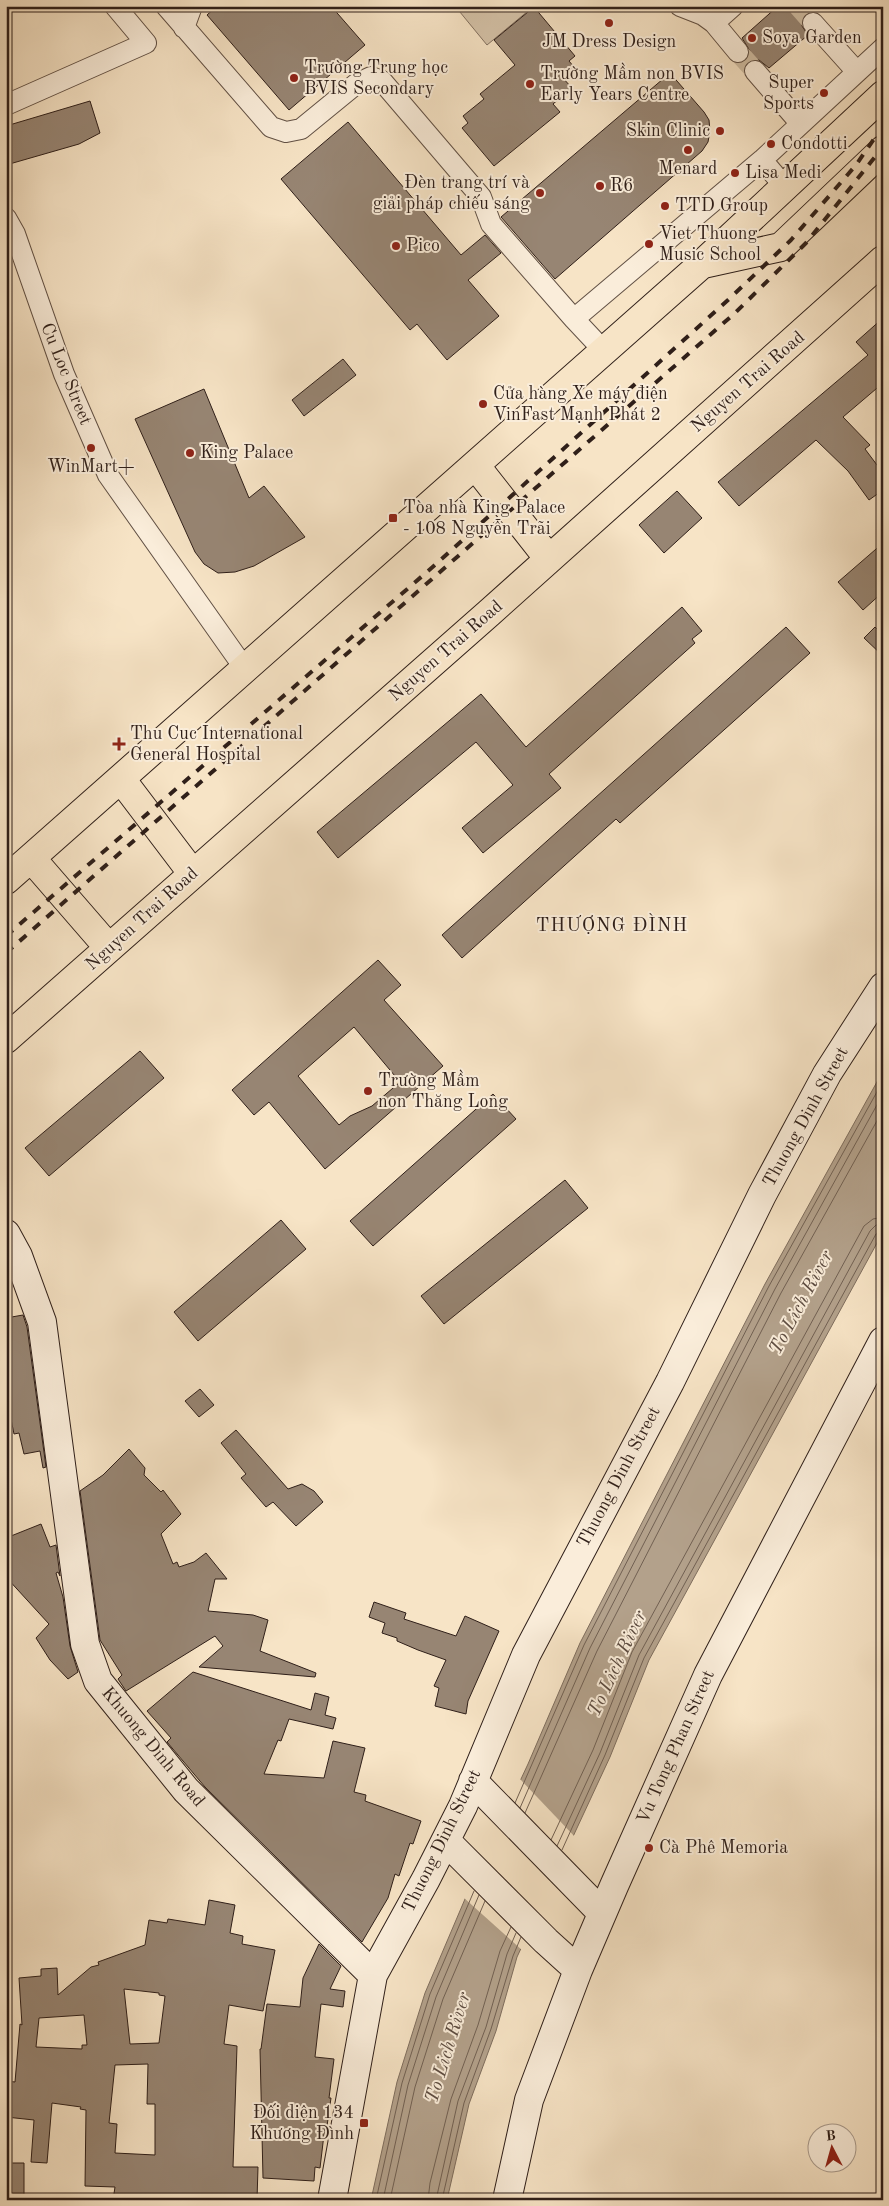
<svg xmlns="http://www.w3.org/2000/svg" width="889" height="2206" font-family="'Old Standard TT',serif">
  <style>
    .green { fill: #d5c3a9; stroke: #827161 }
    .water { fill: #b3a18b; stroke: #7e6d5d }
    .pier { fill: #f7e4c6 }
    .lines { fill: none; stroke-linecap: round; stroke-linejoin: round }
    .shore { stroke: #716052; stroke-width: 1 }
    .building { fill: #978573; stroke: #2f1f19; fill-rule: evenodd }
    .street-tunnel { stroke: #cfbda3; stroke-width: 20; stroke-dasharray: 20 10; stroke-linecap: butt }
    .street-casing { stroke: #615044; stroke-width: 22 }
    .secondary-casing { stroke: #2f1f19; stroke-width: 30 }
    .primary-casing { stroke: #2f1f19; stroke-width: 30 }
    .street { stroke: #faedda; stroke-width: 20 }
    .secondary { stroke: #faedda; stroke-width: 28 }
    .primary { stroke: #f7e4c6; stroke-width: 28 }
    .rail { stroke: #2f1f19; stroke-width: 4; stroke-dasharray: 9 9; stroke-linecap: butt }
    .poi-dot { fill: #8f2418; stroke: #faedda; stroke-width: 2 }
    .labels { text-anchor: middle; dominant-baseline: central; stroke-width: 4; stroke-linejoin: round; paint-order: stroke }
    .poi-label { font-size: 18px; fill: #2f1f19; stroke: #faedda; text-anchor: start }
    .street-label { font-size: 18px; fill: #2f1f19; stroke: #faedda }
    .neighbourhood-label { font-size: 19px; letter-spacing: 1px; fill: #2f1f19; stroke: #faedda }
    .water-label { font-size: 19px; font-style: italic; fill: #5d4c41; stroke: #faedda }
  </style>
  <rect width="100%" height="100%" fill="#f7e4c6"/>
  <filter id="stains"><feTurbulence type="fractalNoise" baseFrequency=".004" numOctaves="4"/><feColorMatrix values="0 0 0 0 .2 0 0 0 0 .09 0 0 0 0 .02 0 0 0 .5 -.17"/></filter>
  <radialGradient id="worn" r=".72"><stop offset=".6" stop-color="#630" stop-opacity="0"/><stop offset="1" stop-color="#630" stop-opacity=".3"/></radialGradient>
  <path class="green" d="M455,6H534L487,45Z"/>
  <path class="water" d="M883,1071V1232L649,1660L610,1757L517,1957L496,2031L469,2104L447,2200H371L397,2082L425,1993L465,1899L528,1764L580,1643L765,1284Z"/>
  <path class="pier" d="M519,1778L576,1838L523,1951L463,1897Z"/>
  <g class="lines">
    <path class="shore" d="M515,1803L584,1645L769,1286L883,1081
      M520,1808L590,1648L775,1289L883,1094
      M525,1813L597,1651L781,1293L883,1110
      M551,1840L593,1750L632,1652L864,1226L873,1219L883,1217
      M557,1846L600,1753L639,1655L870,1231L876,1225L883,1224
      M562,1850L605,1755L644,1658L876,1234L883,1231
      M376,2200L402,2083L430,1994L474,1891
      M383,2200L408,2085L436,1997L479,1895
      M390,2200L415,2087L443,1999L485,1901
      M428,2200L430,2183L451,2099L478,2025L500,1951L511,1927
      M436,2200L458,2101L486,2027L507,1954L516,1933
      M442,2200L464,2103L491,2029L513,1956L521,1937"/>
  </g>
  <path class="building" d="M217,6H331L365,45L289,110L207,15Z
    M778,6H810L814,12L805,14L802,20V26L808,35L769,68L759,60L753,59L747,62L744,69L739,64L746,61L750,51L742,38Z
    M534,7L575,56L569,61L574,67L562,77L572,88L553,104L560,112L494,166L462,128L468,123L463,116L484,99L480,94L515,65L494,40Z
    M670,73L704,112L709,120L710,131L708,142L702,151L555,279L501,217Z
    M90,101L100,133L79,144L6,165V126Z
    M348,122L461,255L485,235L501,253L468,280L499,316L447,360L417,324L410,330L281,179Z
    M883,318V383L843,417L870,445L865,449L883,473V490L869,500L848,471L816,440L739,506L718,482L868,355L856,342Z
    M343,359L356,375L304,416L292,400Z
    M204,389L249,498L264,486L305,537L254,566L235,572L218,573L204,564L195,552L135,419Z
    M677,491L702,518L664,553L639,525Z
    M883,543V592L863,610L838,582Z
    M682,607L702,631L692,639L695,643L549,774L561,788L483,853L462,828L513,785L476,742L338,858L317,832L481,694L526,747Z
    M786,627L810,653L620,823L616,819L462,958L442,935Z
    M875,627L883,635V656L864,638Z
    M378,960L401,985L384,1000L443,1066L325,1169L269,1102L254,1115L232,1090ZM354,1027L400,1082L372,1106L350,1116L339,1125L298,1076Z
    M140,1051L164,1078L49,1176L25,1148Z
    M493,1094L516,1119L373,1246L350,1221Z
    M565,1180L588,1208L444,1324L421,1296Z
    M281,1220L306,1249L198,1341L174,1312Z
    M23,1315L27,1327L46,1467L43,1468L40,1451L24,1454L19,1433L14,1434L9,1409H6V1318Z
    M200,1389L214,1405L199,1417L185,1401Z
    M236,1430L288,1489L302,1484L314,1491L323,1502L296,1526L273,1502L266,1507L241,1478L246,1474L221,1443Z
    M129,1449L145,1468L144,1475L161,1492L163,1490L181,1514L161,1534L173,1564L177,1562L179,1567L194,1562L206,1553L227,1579H215L208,1611L253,1615L268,1620L260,1651L316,1673L315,1677L199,1667L223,1646L215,1636L126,1691L118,1679L122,1675L100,1640L80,1491L103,1475Z
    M41,1524L50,1547L56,1545L60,1576L58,1572L56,1573L63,1597L70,1646L78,1672L68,1679L50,1660L36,1638L49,1624L6,1577V1538Z
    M374,1602L406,1613L404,1619L456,1636L465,1616L499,1631L468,1701L466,1714L435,1706L439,1688L434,1686L446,1660L418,1650L397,1641V1638L382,1633L385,1623L369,1617Z
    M193,1672L311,1710L315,1693L329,1697L325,1715L336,1718L333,1729L289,1719L281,1741L278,1740L264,1774L324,1778L333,1741L365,1748L354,1792L366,1795L365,1801L421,1821L413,1844L410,1843L399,1876L395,1874L388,1898L362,1942L205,1787L167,1742L171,1738L147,1711Z
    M209,1900L235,1905L230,1933L243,1936L242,1944L275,1950L263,2011L229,2005L224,2044L237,2046L233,2167H258L257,2200L239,2199V2196L201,2195L200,2200H113L115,2187L85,2186L86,2110L80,2109L81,2107L52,2103L47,2163L31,2162L34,2120L6,2117V2081L15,2082L20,2024L22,2025L19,1978L41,1976V1969L57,1968L58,1995L91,1967L99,1965L98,1962L145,1945L149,1920L167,1923L168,1919L205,1925ZM124,1989L159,1993V1995L165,1996L159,2043L130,2044ZM84,2015L87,2045H82V2049L36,2047L39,2018ZM148,2064L147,2104H155V2155L115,2153L117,2124L109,2123L115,2065Z
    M319,1944L341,1966L330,1989L345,1991L343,2007L321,2004L315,2057L334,2059L329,2098H331L327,2126H325L320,2168L315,2167L314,2181L263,2178L260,2049H261L267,2004L300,2007L303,1978Z
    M6,2163H24V2200H6Z"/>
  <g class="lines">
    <path class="street-tunnel" d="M798,6L813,23
      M738,52L755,71"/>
    <g class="street-casing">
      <path id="street" d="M166,6L271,127L286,132L301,129L356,84L371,77L382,81L481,197L491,224L574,319L604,351
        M680,6L703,15L714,23L738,52
        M714,23L733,6
        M813,23L857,72
        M184,28L192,6
        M755,71L800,123
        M6,105L146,43L115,6
        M762,160L785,187
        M6,218L15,234L64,374L108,475L245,669
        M574,319L762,160L883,48"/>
    </g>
    <g class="secondary-casing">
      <path id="secondary" d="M6,1234L18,1256L42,1322L85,1644L98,1681L186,1790L373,1975
        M473,1781L602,1913
        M446,1841L546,1941L578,1970
        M332,2200L373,1975L426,1879L463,1806L526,1655L670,1382L762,1195L827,1074L883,987
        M507,2200L529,2100L578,1970L614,1886L708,1675L883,1341"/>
    </g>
    <g class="primary-casing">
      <path id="primary" d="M703,264L781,247L883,150
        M475,465L549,559
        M121,779L193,874
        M31,858L109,948
        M6,880L701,265L883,95
        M6,1039L489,613L883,260"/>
    </g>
    <use href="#street" class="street"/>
    <use href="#secondary" class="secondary"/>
    <use href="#primary" class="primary"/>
    <path class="rail" d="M6,936L435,565L728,300L791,240L856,165L883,126
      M6,953L735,313L806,243L883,147"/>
  </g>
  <g class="poi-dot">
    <circle cx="609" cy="23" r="5"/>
    <circle cx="752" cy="38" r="5"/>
    <circle cx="294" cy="78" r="5"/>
    <circle cx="530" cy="84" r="5"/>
    <circle cx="824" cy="93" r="5"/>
    <circle cx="720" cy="131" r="5"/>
    <circle cx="771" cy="144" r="5"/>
    <circle cx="688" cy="150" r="5"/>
    <circle cx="735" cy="173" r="5"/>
    <circle cx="600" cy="186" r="5"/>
    <circle cx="540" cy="193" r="5"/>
    <circle cx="665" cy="206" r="5"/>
    <circle cx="649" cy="244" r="5"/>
    <circle cx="396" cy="246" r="5"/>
    <circle cx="483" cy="404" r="5"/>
    <circle cx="91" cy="448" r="5"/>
    <circle cx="190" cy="453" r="5"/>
    <rect x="388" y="513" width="10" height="10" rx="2.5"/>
    <path d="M116.5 736.5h5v5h5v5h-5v5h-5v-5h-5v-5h5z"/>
    <circle cx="368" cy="1091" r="5"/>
    <circle cx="649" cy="1848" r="5"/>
    <rect x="359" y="2118" width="10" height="10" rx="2.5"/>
  </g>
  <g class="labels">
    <g class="poi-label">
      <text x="762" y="38">Soya Garden</text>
      <text x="609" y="42" text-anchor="middle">JM Dress Design</text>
      <text x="304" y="68">Trường Trung học<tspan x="304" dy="21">BVIS Secondary</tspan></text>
      <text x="540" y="74">Trường Mầm non BVIS<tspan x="540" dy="21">Early Years Centre</tspan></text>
      <text x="814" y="83" text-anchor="end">Super<tspan x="814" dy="21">Sports</tspan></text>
      <text x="710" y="131" text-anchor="end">Skin Clinic</text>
      <text x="781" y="144">Condotti</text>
      <text x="688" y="169" text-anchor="middle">Menard</text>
      <text x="745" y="173">Lisa Medi</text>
      <text x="530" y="183" text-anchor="end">Đèn trang trí và<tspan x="530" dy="21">giải pháp chiếu sáng</tspan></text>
      <text x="610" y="186">R6</text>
      <text x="675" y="206">TTD Group</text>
      <text x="659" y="234">Viet Thuong<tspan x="659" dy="21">Music School</tspan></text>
      <text x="406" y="246">Pico</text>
      <text x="493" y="394">Cửa hàng Xe máy điện<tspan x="493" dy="21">VinFast Mạnh Phát 2</tspan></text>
      <text x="200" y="453">King Palace</text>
      <text x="91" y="467" text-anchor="middle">WinMart+</text>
      <text x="403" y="508">Tòa nhà King Palace<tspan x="403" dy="21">- 108 Nguyễn Trãi</tspan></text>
      <text x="130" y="734">Thu Cuc International<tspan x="130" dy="21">General Hospital</tspan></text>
      <text x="378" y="1081">Trường Mầm<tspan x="378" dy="21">non Thăng Long</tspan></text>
      <text x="659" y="1848">Cà Phê Memoria</text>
      <text x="354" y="2113" text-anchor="end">Đối diện 134<tspan x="354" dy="21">Khương Đình</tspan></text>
    </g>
    <g class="street-label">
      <text transform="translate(66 374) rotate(68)">Cu Loc Street</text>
      <text transform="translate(748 382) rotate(-41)">Nguyen Trai Road</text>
      <text transform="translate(446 651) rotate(-41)">Nguyen Trai Road</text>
      <text transform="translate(142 919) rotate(-42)">Nguyen Trai Road</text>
      <text transform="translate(806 1117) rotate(-61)">Thuong Dinh Street</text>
      <text transform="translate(619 1477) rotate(-62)">Thuong Dinh Street</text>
      <text transform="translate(153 1747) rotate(50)">Khuong Dinh Road</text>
      <text transform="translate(676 1747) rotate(-66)">Vu Tong Phan Street</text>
      <text transform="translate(442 1841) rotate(-64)">Thuong Dinh Street</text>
    </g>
    <g class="neighbourhood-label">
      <text x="612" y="926">THƯỢNG ĐÌNH</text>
    </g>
    <g class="water-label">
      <text transform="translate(802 1303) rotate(-62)">To Lich River</text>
      <text transform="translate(618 1664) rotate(-65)">To Lich River</text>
      <text transform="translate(449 2048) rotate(-73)">To Lich River</text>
    </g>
  </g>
  <rect width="889" height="2206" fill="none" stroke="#f7e4c6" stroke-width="25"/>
  <rect x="8" y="8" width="874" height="2191" fill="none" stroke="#2f1f19" stroke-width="2.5"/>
  <rect x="12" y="12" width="864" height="2181" fill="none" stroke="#2f1f19"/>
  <g transform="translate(832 2148) rotate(354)"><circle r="24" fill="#faedda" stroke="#a99b8d"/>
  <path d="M0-4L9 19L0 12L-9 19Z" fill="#8f2418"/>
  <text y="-8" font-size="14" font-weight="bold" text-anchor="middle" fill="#2f1f19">B</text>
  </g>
  <rect width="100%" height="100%" filter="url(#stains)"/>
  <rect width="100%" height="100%" fill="url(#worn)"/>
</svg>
